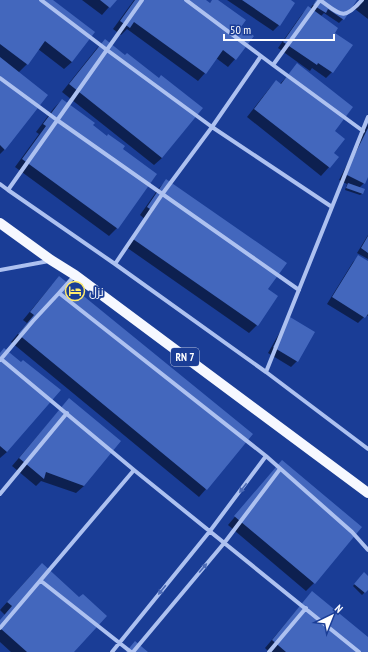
<svg xmlns="http://www.w3.org/2000/svg" width="368" height="652" font-family="'PT Sans Narrow',Cairo,sans-serif">
  <style>
    .shadow { fill: #0007 }
    .building { fill: #4367bd }
    .lines { fill: none; stroke-linecap: round; stroke-linejoin: round }
    .minor { stroke: #adc1f0; stroke-width: 4 }
    .primary { stroke: #f6f8ff; stroke-width: 10 }
    .oneway { fill: #4d6bb6 }
    .labels { text-anchor: middle; dominant-baseline: central; stroke-width: 3.5; stroke-linejoin: round; paint-order: stroke }
    .shield { fill: #1a3d96; stroke: #bac5e0; stroke-width: 1 }
    .shield-label { font-size: 11px; font-weight: bold; fill: #fff }
    .poi-label { font-size: 12px; fill: #fff; stroke: #1a3d96; text-anchor: start }
  </style>
  <rect width="100%" height="100%" fill="#1a3d96"/>
  <path class="shadow" d="M0,0H51L72,62L64,69L38,49L27,64L18,73L5,149L0,154Z
    M82,0H115L102,15Z
    M134,0H204L209,4L213,0H217L240,27L235,59L228,67L216,58L205,73L198,81L127,29L121,35L113,29Z
    M227,0H289L279,25L273,31Z
    M316,0H355L343,19L339,23L324,13L321,16L334,33L332,72L326,78L312,68L310,71L278,48L302,14L308,8L310,9Z
    M361,0H368V19L355,9Z
    M105,41L158,79L162,158L154,165L62,92L97,48Z
    M298,64L333,131V153L338,157L321,176L247,117L269,89L276,81L280,84Z
    M62,100L91,126L156,175L117,228L109,236L15,167L39,134L36,132L54,108Z
    M368,124V175L364,183L359,188L362,194L360,195L345,190L347,184L339,180Z
    M167,180L267,289L277,296L257,325L249,333L126,247L146,220L140,215L159,188Z
    M368,235V259L357,253Z
    M359,256L368,262V316L366,315L358,323L327,304L353,262Z
    M52,285L206,489L199,497L11,342L27,323L23,320Z
    M284,325L297,361L291,367L268,353Z
    M0,353L7,452L0,458Z
    M69,399L84,486L76,493L41,481L36,486L12,466Z
    M282,461L314,583L306,591L228,525Z
    M34,572L79,598L73,652H11L0,642V621L5,615L0,610Z
    M364,574L368,577V589L362,595L353,586Z
    M312,592L368,638V652H269L265,648Z"/>
  <path class="building" d="M0,0H53L95,32L72,62L45,41L28,65L0,44Z
    M100,0H117L110,8Z
    M135,0H206L210,3L212,0H218L246,20L241,27L254,36L236,60L223,50L206,74L134,22L130,28L120,21Z
    M242,0H291L295,3L280,26Z
    M316,0H357L344,20L328,9L326,13L313,5Z
    M308,6L338,28L335,33L353,45L333,73L318,63L317,65L283,42Z
    M105,39L125,55L127,53L159,78L161,75L203,108L162,158L69,84Z
    M0,57L48,95L5,150L0,145Z
    M297,63L353,107L335,131L345,139L334,153L339,157L330,168L254,109L276,80L281,84Z
    M62,99L95,123L93,125L107,136L108,134L125,146L123,149L157,174L118,229L22,159L46,126L43,124Z
    M368,128V177L365,184L345,174Z
    M166,179L287,263L268,289L278,296L258,326L133,239L153,211L147,207Z
    M348,183L365,189L363,194L346,188Z
    M368,236V253L361,248Z
    M358,255L368,261V314L365,318L332,297Z
    M59,276L253,434L207,490L18,334L34,315L30,312Z
    M290,317L315,332L298,362L273,347Z
    M4,348L21,362L23,360L61,390L7,452L0,446V353Z
    M69,398L121,441L84,486L46,472L44,479L19,458Z
    M282,460L362,527L315,584L234,516Z
    M42,563L79,597L83,594L107,616L74,652H27L0,628V620L12,606L7,602Z
    M364,572L368,576V590L365,593L354,584Z
    M312,591L368,637V652H286L272,640Z
    M135,641L148,652H126Z"/>
  <g class="lines">
    <path class="minor" d="M41,0L107,50L212,127L332,207
      M142,0L8,190L115,264L163,193L212,127L261,56L273,65L320,0
      M186,0L261,56
      M320,0C340,14 343,22 362,0
      M273,65L363,131
      M0,78L57,120L299,290
      M0,184L8,190
      M115,264L266,372L368,117
      M0,270L49,261
      M59,293L75,275
      M1,359L33,321L59,293L266,456L352,532L368,550
      M0,360L1,359L134,470L0,628
      M266,372L368,449
      M134,470L359,652
      M0,494L67,413
      M41,581L131,652
      M112,652L210,531L266,456
      M133,652L225,542L280,469
      M269,652L306,608"/>
    <path class="primary" d="M0,223L51,260L75,275L368,493"/>
  </g>
  <defs><path id="oneway-solid" d="M-6-.8H1V-3.2L6.5 0L1 3.2V.8H-6Z"/></defs>
  <g class="oneway">
    <use href="#oneway-solid" transform="translate(243 488) rotate(127)"/>
    <use href="#oneway-solid" transform="translate(203 568) rotate(-50)"/>
    <use href="#oneway-solid" transform="translate(162 590) rotate(129)"/>
  </g>
  <defs>
    <g id="hotel-ring" transform="scale(1)"><circle r="9.5" fill="#1a3d96" stroke="#ffeb6c" stroke-width="1.5"/><path d="M-6-4.5h1.5V1H6V5H4.5V3h-9V5H-6ZM-4 0a1.8 1.8 0 1 1 3.6 0ZM.5 0V-2.5h3Q6-2.5 6 0Z" fill="#ffeb6c"/></g>
  </defs>
  <g fill-rule="evenodd">
    <use href="#hotel-ring" x="75" y="291"/>
  </g>
  <g class="labels">
    <rect class="shield" x="171" y="348" width="28" height="18" rx="3"/>
    <g class="shield-label">
      <text x="185" y="357">RN 7</text>
    </g>
    <g class="poi-label">
      <text x="89" y="291">نزل</text>
    </g>
  </g>
  <g transform="translate(332 616) rotate(43)" stroke="#1a3d96" stroke-width="3" paint-order="stroke">
  <path d="M0-3L7 15L0 10L-7 15Z" fill="#ffffff"/>
  <text y="-6" font-size="11" font-weight="bold" text-anchor="middle" fill="#ffffff">N</text>
  </g>
  <path d="M224 34v6h110v-6" fill="none" stroke="#ffffff" stroke-width="2"/>
  <text x="230" y="34" font-size="12" fill="#ffffff" stroke="#1a3d96" stroke-width="3" paint-order="stroke">50 m</text>
</svg>
